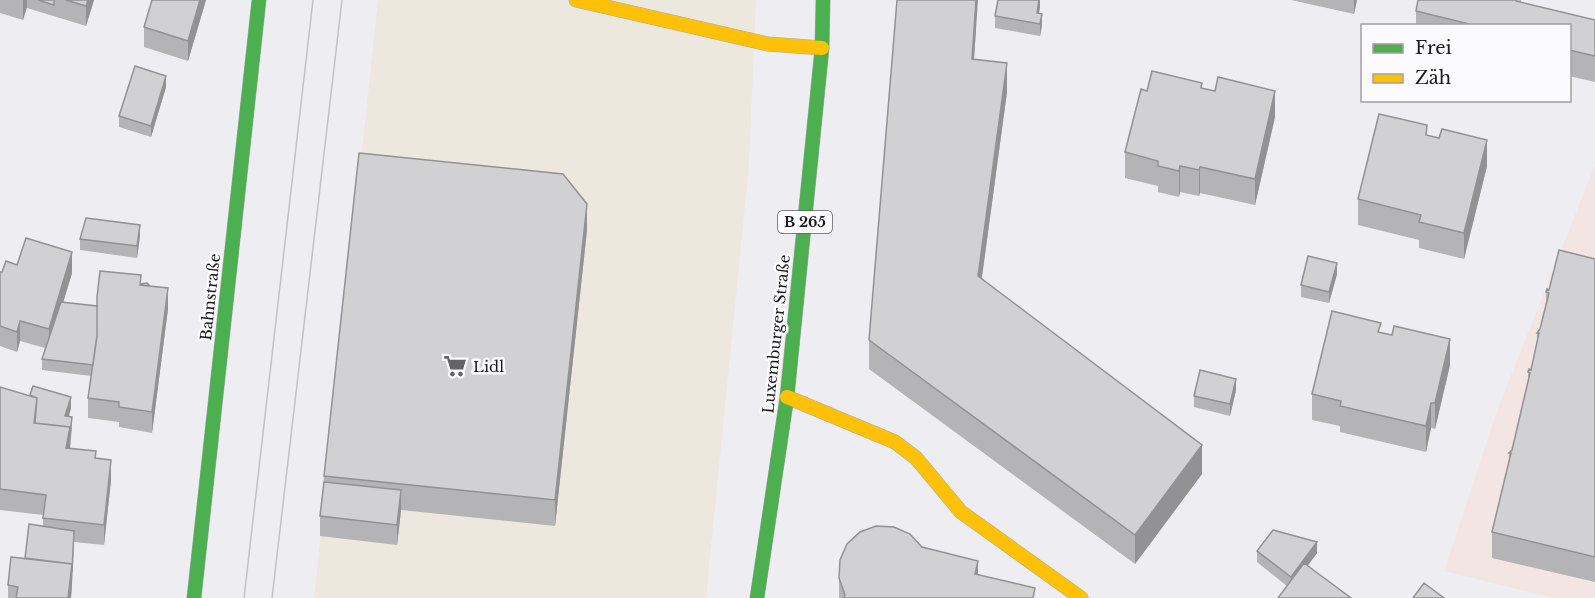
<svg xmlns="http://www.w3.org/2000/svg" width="1595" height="598" font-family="'Libre Baskerville',serif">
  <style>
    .commercial { fill: #ede8de }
    .industrial { fill: #f2e5e2 }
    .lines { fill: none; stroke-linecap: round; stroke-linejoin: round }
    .fast-casing { stroke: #ababae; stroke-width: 15 }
    .slow-casing { stroke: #ababae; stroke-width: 15 }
    .fast { stroke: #4caf50; stroke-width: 14 }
    .slow { stroke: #ffc107; stroke-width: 14 }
    .tram { stroke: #c2c2c2; stroke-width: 1.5 }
    .wall { fill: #b4b4b6 }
    .shaded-wall { fill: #929294 }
    .building { fill: #d1d1d4; stroke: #929294; stroke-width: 1.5 }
    .labels { text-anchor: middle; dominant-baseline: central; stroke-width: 5; stroke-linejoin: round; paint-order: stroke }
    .shield { fill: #fbfbfe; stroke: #5d5d5f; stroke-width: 1.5 }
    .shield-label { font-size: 14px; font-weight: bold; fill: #19191b }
    .street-label { font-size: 15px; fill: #19191b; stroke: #fbfbfe }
    .poi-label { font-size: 15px; fill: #19191b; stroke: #fbfbfe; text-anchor: start }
  </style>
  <rect width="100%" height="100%" fill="#eeeef2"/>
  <path class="commercial" d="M378,0H756L749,165L706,598H314Z"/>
  <path class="industrial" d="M1595,165V598H1554L1444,571L1498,408Z"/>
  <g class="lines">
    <g class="fast-casing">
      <path id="fast" d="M194,598L259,0
        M757,598L787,397L822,48L823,0"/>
    </g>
    <g class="slow-casing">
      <path id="slow" d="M576,0L768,44L822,48
        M787,397L895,442L916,458L961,512L1081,598"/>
    </g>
    <use href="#fast" class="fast"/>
    <use href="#slow" class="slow"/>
    <path class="tram" d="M244,598L313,0
      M272,598L342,0"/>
  </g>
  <path class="wall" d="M0,0H94L86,26L27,8V7L23,20L0,13Z
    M206,0L188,61L144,47V27Z
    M1040,0L1039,13L1042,25L1040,36L995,28V16Z
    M1291,0H1357L1354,14Z
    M1521,0V2L1595,20V82L1569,76V26H1416V11Z
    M976,28L974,60L1007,92L982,278L1202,474L1135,564L869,369V340Z
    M166,87L151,137L119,127V116Z
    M1202,88L1275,117L1255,205L1200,193L1199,196L1180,192L1179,197L1158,192V186L1125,178V152L1147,91Z
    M1427,135L1487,166L1464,259L1419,248V240L1358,225V199Z
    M587,230L555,526L401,510L397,545L320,536V516L324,476Z
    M140,236L137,258L80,250V239Z
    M1595,259V582L1492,558V532L1509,460V453L1512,450L1528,381V372L1531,370L1537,342V333L1540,329L1546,303V292Z
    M17,265L72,273L63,302L97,306L141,284L168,309L152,433L119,427V422L88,418V398L91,376L42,370V359L45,348L20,341L17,352L0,346V272H2Z
    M1337,274L1329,303L1301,297V285Z
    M1381,332L1450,365L1435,429L1431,428L1426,452L1340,432V426L1312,420V394Z
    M0,387L71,408L69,417L72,429L70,448L96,458L111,480L104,545L74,542L72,584L71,598H8V585L25,558L43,526V515L0,510Z
    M1236,390L1230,416L1194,407V396Z
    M922,547L978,575L1035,598H839V578Z
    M1257,551L1317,553L1308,565L1287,586L1257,562Z"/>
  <path class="shaded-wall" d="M23,0H27V7L23,20Z
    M88,0H94L86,26V6Z
    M200,0H206L188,61V41Z
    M976,0H978L972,88V59Z
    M1039,0H1040V7L1037,24V13Z
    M1354,0H1357L1354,14Z
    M1042,14V25L1040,36V24Z
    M1007,63V92L978,305V276Z
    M166,76V87L151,137V126Z
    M1275,91V117L1255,205V179Z
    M1487,140V166L1464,259V233Z
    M1180,166V192L1179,197V171Z
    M1200,167V193L1199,196V170Z
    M587,204V230L555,526V500Z
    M140,225V236L137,258V246Z
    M72,252V273L49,350V329Z
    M1337,263V274L1329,303V292Z
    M168,288V309L152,433V412Z
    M20,321V341L17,352V332Z
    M1450,339V365L1435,429V403Z
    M1236,379V390L1230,416V404Z
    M71,397V408L65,427V416Z
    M1431,403V428L1426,452V426Z
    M72,417L70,447L66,468V448Z
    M1202,445V474L1135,564V535Z
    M111,460V480L104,545V525Z
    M401,490V511L397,545V525Z
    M74,531L72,584L71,598H68Z
    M1317,542V553L1291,588V577Z
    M978,561V586L975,574Z"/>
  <path class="building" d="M38,0H54V5Z
    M66,0H88L86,6Z
    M152,0H200L188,41L144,27Z
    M897,0H976L972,59L1007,63L978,276L1202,445L1135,535L869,340Z
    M998,0H1039L1037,13L1042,14L1040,24L995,16Z
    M1418,0H1516V1L1595,20V56L1569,50V26H1477L1416,11Z
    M135,66L166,76L151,126L119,116Z
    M1152,71L1202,83L1201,88L1215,91L1218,77L1275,91L1255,179L1200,167L1199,170L1180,166L1179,171L1158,166V161L1125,152L1141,89L1147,91Z
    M1379,114L1427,125L1426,135L1439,138L1442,129L1487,140L1464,233L1419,222L1421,215L1358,199Z
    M359,153L563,174L587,204L555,500L324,476Z
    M86,218L140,225L137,246L80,239Z
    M26,238L72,252L49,329L20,321L17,332L0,326V272H2L6,261L17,265Z
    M1559,250L1595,259V557L1492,532L1511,453H1509L1512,450L1530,373L1528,372L1529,369L1531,370L1539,333H1537L1540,329L1549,293L1546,292L1547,289L1549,290Z
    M1308,256L1337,263L1329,292L1301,285Z
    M100,271L141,275L140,285L168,288L152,412L119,407V402L88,398L97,335V297Z
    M147,283L150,286L141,285V284Z
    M61,302L97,306V336L93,365L42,359Z
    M1332,311L1381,323L1378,332L1392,335L1394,326L1450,339L1435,403H1431L1426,426L1340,406L1341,401L1312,394Z
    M1200,370L1236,379L1230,404L1194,396Z
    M33,386L71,397L65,416L72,417L70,435V427L35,423L37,398L30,395Z
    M0,387L37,398L34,423L70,427L66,448L96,451L95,458L111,460L104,525L43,518L46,495L0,489Z
    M324,482L401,490L397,525L320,516Z
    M29,524L74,531L72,572V564L25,558Z
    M876,526L894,527L910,534L922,547L978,561L975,574L1035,588L1033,598H844L845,595L839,578L840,560L847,544L860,532Z
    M1273,530L1317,542L1291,577L1257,551Z
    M11,557L72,564L68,598H16L18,587L8,585Z
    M1304,563L1351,598H1278Z
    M1424,583L1444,598H1413Z"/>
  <defs>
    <g id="supermarket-bare" transform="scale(1.8)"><path d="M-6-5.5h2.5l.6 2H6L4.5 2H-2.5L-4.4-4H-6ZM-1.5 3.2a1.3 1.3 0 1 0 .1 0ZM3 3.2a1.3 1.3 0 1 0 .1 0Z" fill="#646466" stroke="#fbfbfe" stroke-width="2.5" paint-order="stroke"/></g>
  </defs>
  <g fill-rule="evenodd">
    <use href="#supermarket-bare" x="455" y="366"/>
  </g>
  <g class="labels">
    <rect class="shield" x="778" y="211" width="54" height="22" rx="4.5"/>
    <g class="shield-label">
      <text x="805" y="222">B 265</text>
    </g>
    <g class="street-label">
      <text transform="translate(210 297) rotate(-84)">Bahnstraße</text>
      <text transform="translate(776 334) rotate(-84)">Luxemburger Straße</text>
    </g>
    <g class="poi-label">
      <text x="473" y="366">Lidl</text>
    </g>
  </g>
  <rect x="1361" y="24" width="210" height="78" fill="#fbfbfe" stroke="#a1a1a3" stroke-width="1.5"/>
  <rect x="1373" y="44" width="30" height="9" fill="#4caf50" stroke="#a1a1a3" stroke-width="1.5"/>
  <text x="1415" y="54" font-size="18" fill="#19191b">Frei</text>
  <rect x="1373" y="74" width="30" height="9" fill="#ffc107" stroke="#a1a1a3" stroke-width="1.5"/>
  <text x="1415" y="84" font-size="18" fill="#19191b">Zäh</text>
</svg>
